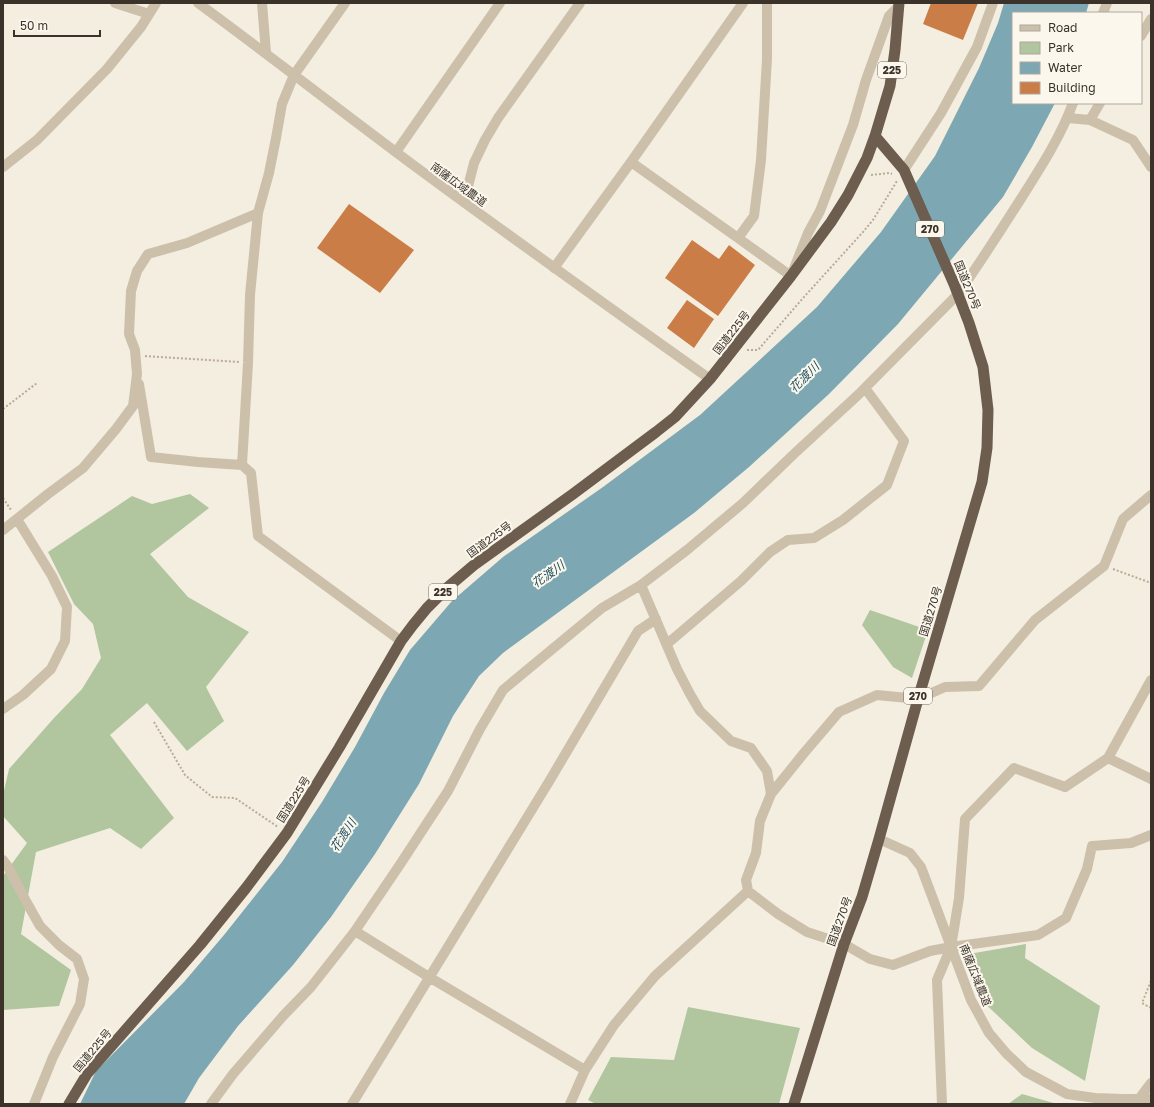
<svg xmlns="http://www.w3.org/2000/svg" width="1154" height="1107" font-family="'Golos Text','Noto Sans JP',sans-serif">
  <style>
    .green { fill: #b1c59f }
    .water { fill: #7da8b3 }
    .building { fill: #cb7d47 }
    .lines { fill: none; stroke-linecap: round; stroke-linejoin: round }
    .path { stroke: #baab95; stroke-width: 2; stroke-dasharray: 2 2; stroke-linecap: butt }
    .minor { stroke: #cdc0ab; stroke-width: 10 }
    .tertiary { stroke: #cdc0ab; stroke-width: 10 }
    .trunk { stroke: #6c5d4e; stroke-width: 11 }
    .labels { text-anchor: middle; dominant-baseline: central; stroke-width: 4; stroke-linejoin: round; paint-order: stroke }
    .shield { fill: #fbf7ed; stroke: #756d64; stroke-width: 1 }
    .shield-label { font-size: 10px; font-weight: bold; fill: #3b322a }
    .street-label { font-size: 11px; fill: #3b322a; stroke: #fbf7ed }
    .water-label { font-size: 12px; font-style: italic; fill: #1d4f5f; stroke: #fbf7ed }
  </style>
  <rect width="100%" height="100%" fill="#f4eee0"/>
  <path class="green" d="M190,494L209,508L150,554L188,597L249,632L206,687L224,721L187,751L147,703L110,735L174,818L141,849L110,828L36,852L21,934L71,970L59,1006L3,1010V876L27,843L3,816V795L9,769L54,718L82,689L101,658L93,624L74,604L48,552L132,496L152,504Z
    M870,610L928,630L912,678L893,667L862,625Z
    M1026,944L1025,958L1100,1006L1085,1081L1032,1048L978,997L963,955Z
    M688,1007L800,1028L779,1104H596L588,1100L611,1057L674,1060Z
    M1022,1094L1057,1104H1008Z"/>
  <path class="water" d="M1004,3H1089L1086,13H1013V103H1055L1032,147L1003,197L898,324L829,394L749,467L694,513L503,653L479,676L453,716L419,784L375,854L331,917L293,965L238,1026L199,1078L184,1104H80L96,1071L184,982L224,935L282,862L322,802L355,747L384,693L410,650L452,601L503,557L603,487L700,415L817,307L881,232L935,156L979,68L998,23Z"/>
  <path class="building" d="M931,3H978L963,40L923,24Z
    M349,204L414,250L380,293L317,248Z
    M692,240L719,259L729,245L755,265L718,316L665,278Z
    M687,300L714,319L694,348L667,328Z"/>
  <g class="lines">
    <path class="path" d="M871,175L890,173L892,174
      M747,350H758L804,297L863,232L873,220L897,181
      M145,356L239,362
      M3,409L37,383
      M3,498L11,510
      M1113,569L1151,583
      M154,722L185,775L212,797L235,798L278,827
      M1151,981L1142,1003L1151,1008"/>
    <path class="minor" d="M115,3L149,14
      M262,3L266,53
      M1141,36L1151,19
      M1068,118L1090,120L1133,140L1151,167
      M1090,120L1100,103
      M396,152L500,3
      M631,162L738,238L791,276L808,233L820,211L853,125L866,80L889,16L899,6
      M3,167L37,140L107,69L141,27L156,3
      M904,170L941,113L977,47L993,3
      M464,202L474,163L485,140L498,118L580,3
      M738,238L754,216L761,160L767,59V3
      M554,268L631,162L743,3
      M139,384L151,457L198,462L242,465L251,473L258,536L401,641
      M242,465L248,363L250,295L258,213
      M3,530L48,494L83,468L116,429L133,406L137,374L135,350L129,334L131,291L137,271L148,254L187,243L258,213L269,173L276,138L282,104L294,75L345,3
      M641,585L677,669L690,694L700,711L731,741L751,748L767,771L771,794L760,821L756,853L746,880L748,891L778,914L807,932L844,944L870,959L893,965L930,951L951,947L1038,935L1066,918L1087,869L1092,846L1131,843L1151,835
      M667,644L741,581L770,552L788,540L814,538L843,520L887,485L904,441L865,388
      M3,709L23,695L51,669L65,641L67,607L52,576L17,519
      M1108,758L1151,779
      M771,794L804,753L839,712L877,695L918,699L945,687L979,686L1035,620L1104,566L1123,519L1151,495
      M3,860L8,867L27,903L40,926L59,945L77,959L84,979L80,1004L53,1057L34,1104
      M355,931L429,977L585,1070
      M1139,1099L1151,1083
      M211,1104L233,1074L283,1016L311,987L355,931L401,863L448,791L480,729L503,690L602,608L641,585L687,550L743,503L795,453L858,395L958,294
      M352,1104L550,780L638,631L656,619
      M570,1104L585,1070L614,1025L655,976L748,891
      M942,1104L937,980L951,947L959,898L965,819L1014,768L1065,787L1108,758L1151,680"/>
    <path class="tertiary" d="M198,3C273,58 346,115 420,170C516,241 613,310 710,379
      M1103,13L1107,3
      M958,294C980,263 1001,230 1022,197C1041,167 1061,136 1073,103
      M879,839L910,853L921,867L971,1000L989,1033L1006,1053L1026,1072L1067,1094L1095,1098L1124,1099H1151"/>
    <path class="trunk" d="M69,1104L87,1074L200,945L246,888L287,833L339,748L401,641L413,625L427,608L448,587L474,565L573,494L656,432L675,417L710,379L791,276L831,222L848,195L867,158L875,136L890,86L895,50L899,3
      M794,1104L844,944L862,897L879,839L918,699L982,482L987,448L988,410L983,367L969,323L954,284L904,170L875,136"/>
  </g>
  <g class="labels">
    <g class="shield">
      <rect x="878" y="62" width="28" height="16" rx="3"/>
      <rect x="916" y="221" width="28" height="16" rx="3"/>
      <rect x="429" y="584" width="28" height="16" rx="3"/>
      <rect x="904" y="688" width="28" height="16" rx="3"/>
    </g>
    <g class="shield-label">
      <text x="892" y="70">225</text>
      <text x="930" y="229">270</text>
      <text x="443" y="592">225</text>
      <text x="918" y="696">270</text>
    </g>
    <g class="street-label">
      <text transform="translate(459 184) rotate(36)">南薩広域農道</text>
      <text transform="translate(968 285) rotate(68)">国道270号</text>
      <text transform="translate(731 332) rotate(-52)">国道225号</text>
      <text transform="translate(489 539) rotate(-36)">国道225号</text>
      <text transform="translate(930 611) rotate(-73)">国道270号</text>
      <text transform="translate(293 799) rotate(-58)">国道225号</text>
      <text transform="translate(839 921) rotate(-70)">国道270号</text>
      <text transform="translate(976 975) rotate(68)">南薩広域農道</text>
      <text transform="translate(92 1050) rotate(-50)">国道225号</text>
    </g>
    <g class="water-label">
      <text transform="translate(804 377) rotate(-45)">花渡川</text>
      <text transform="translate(548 574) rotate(-35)">花渡川</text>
      <text transform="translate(343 835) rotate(-57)">花渡川</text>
    </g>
  </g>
  <rect width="1154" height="1107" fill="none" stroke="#3b322a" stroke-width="8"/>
  <rect x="1012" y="12" width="130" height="92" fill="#fbf7ed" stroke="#aea89f"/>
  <rect x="1020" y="25" width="20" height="6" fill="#cdc0ab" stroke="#aea89f"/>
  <text x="1048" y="32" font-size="12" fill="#3b322a">Road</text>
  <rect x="1020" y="42" width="20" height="12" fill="#b1c59f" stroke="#aea89f"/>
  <text x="1048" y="52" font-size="12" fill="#3b322a">Park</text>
  <rect x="1020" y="62" width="20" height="12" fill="#7da8b3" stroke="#aea89f"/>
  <text x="1048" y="72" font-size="12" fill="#3b322a">Water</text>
  <rect x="1020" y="82" width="20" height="12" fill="#cb7d47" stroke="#aea89f"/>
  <text x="1048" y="92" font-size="12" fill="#3b322a">Building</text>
  <path d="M14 30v6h86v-6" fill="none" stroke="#3b322a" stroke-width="2"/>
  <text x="20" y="30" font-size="12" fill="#3b322a" stroke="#fbf7ed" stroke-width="3" paint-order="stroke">50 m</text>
</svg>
